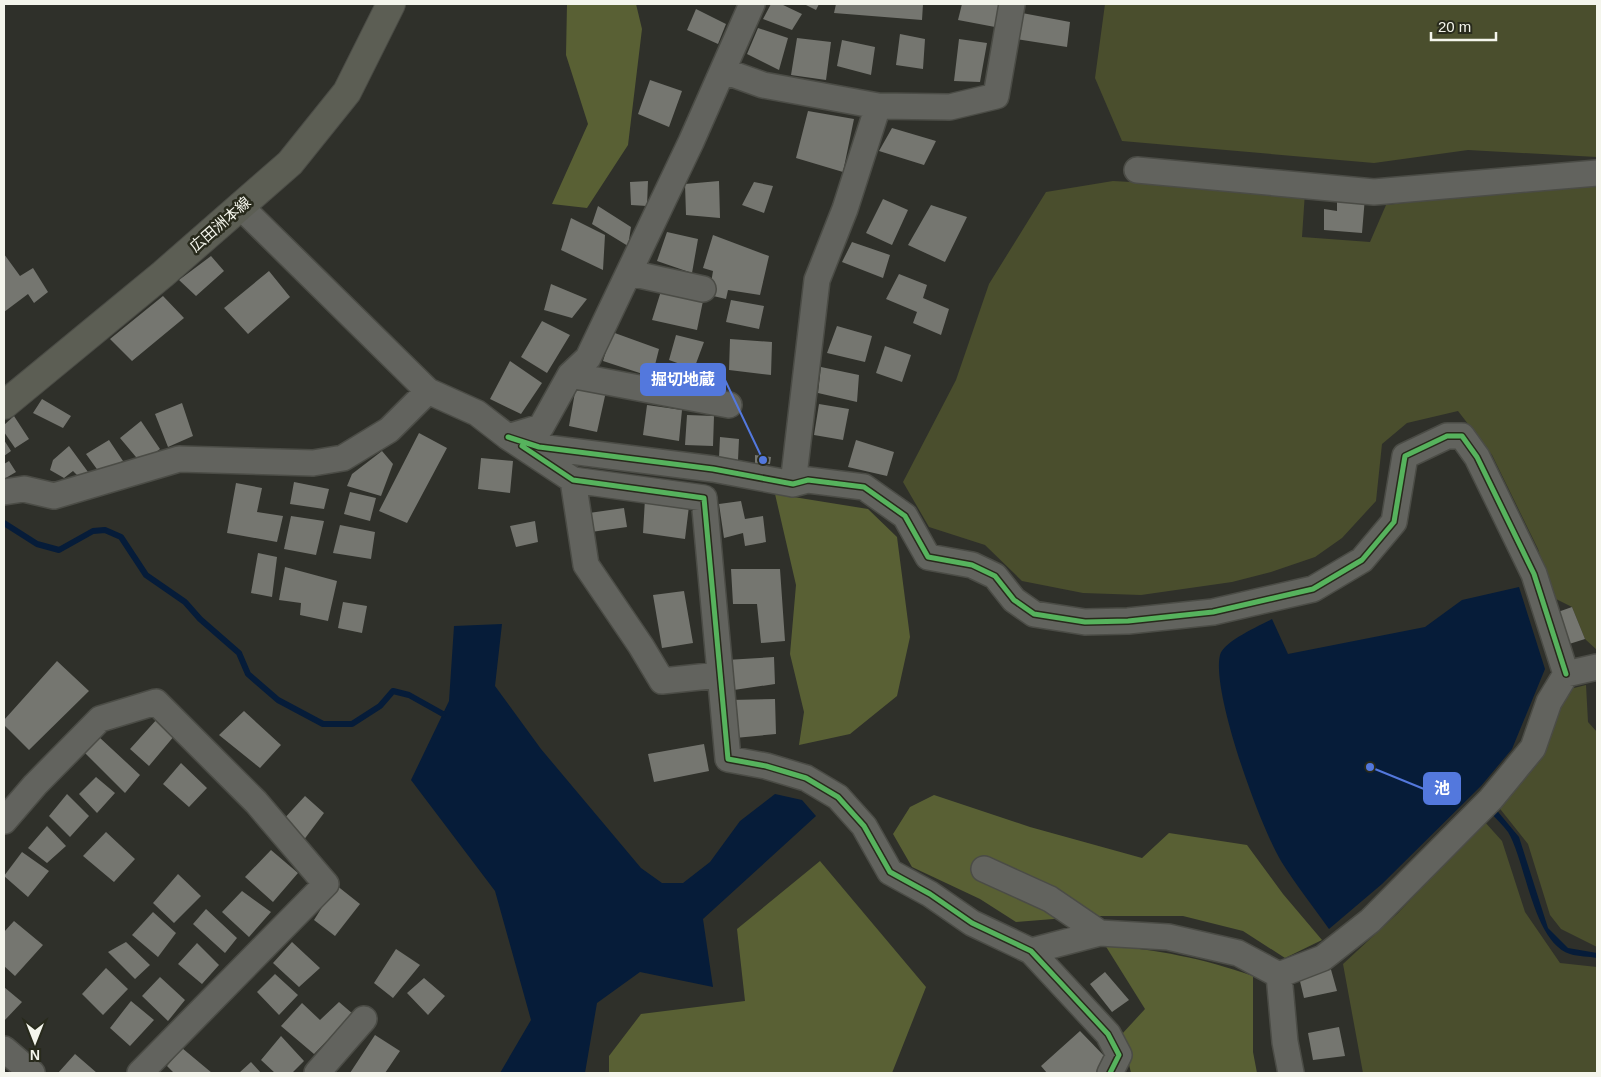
<svg xmlns="http://www.w3.org/2000/svg" width="1601" height="1077" font-family="Helvetica,'Noto Sans JP',sans-serif">
  <style>
    .green { fill: #4a4e2d }
    .forest { fill: #596034 }
    .water { fill: #061c39 }
    .lines { fill: none; stroke-linecap: round; stroke-linejoin: round }
    .stream { stroke: #061c39; stroke-width: 6 }
    .building { fill: #757670 }
    .street-casing { stroke: #4b4c46; stroke-width: 28 }
    .secondary-casing { stroke: #4b4c46; stroke-width: 30 }
    .street { stroke: #62635e; stroke-width: 25 }
    .secondary { stroke: #5c5e54; stroke-width: 28 }
    .cycleway-casing { stroke: #282a1c; stroke-width: 8 }
    .cycleway { stroke: #56b35d; stroke-width: 5 }
    .labels { text-anchor: middle; dominant-baseline: central; stroke-width: 5; stroke-linejoin: round; paint-order: stroke }
    .street-label { font-size: 15px; fill: #f4f5ec; stroke: #282a1c }
    .leader { fill: none; stroke: #5378dd; stroke-width: 2 }
    .callout-dot { fill: #5378dd; stroke: #282a1c; stroke-width: 2 }
    .callout { fill: #5378dd; stroke: #5378dd; stroke-width: 2 }
    .callout-label { font-size: 16px; text-anchor: middle; font-weight: bold; fill: #fff }
  </style>
  <rect width="100%" height="100%" fill="#2f302a"/>
  <path class="green" d="M1105,4H1597V157L1468,150L1374,163L1122,141L1095,78Z
    M1113,181L1305,192L1302,237L1370,242L1386,205L1597,182V650L1585,639L1572,607L1554,598L1538,549L1492,455L1458,411L1407,423L1382,444L1376,501L1342,538L1315,557L1271,572L1232,582L1141,595L1083,593L1022,581L985,545L929,527L903,482L956,380L989,284L1046,192Z
    M1586,685L1588,722L1597,732V947L1561,929L1550,915L1528,844L1497,805L1566,690Z
    M1484,821L1502,841L1525,912L1560,963L1597,967V1073H1363L1343,964L1398,913Z"/>
  <path class="forest" d="M567,4H636L642,29L628,145L587,208L552,204L588,124L566,55Z
    M775,494L868,509L897,537L910,637L897,696L850,734L799,745L804,712L790,654L796,585Z
    M934,795L1030,827L1142,858L1169,833L1247,845L1283,894L1322,940L1285,958L1243,931L1183,916H1091L1016,922L980,899L912,867L893,834L910,807Z
    M820,861L926,987L892,1073H609V1056L641,1014L745,1001L737,929Z
    M1105,945C1158,950 1202,958 1253,976V1052L1257,1073H1131L1122,1034L1145,1009Z"/>
  <path class="water" d="M1519,587L1545,669L1512,749L1481,786L1382,884L1329,929C1313,906 1295,884 1281,861C1260,826 1211,692 1220,655C1224,641 1259,626 1272,619L1288,654L1425,627L1462,600Z
    M502,624L495,686L541,749L641,868L662,883H683L710,862L740,821L775,794L802,800L816,816L703,919L713,987L640,972L597,1003L585,1073H500L531,1020L495,891L411,780L449,701L454,626Z
    M1494,807L1519,837L1548,928L1568,948L1597,953V958C1589,956 1579,957 1570,954C1533,942 1526,862 1508,832C1503,825 1496,819 1490,812Z"/>
  <g class="lines">
    <path class="stream" d="M4,523L37,544L59,550L93,531L105,530L121,537L146,575L185,602L200,619L239,653L248,674L278,700L323,724H352L380,706L393,691L409,695L443,714"/>
  </g>
  <path class="building" d="M771,4H781L802,14L792,30L763,19Z
    M804,4H819L816,10Z
    M836,4H923L922,20L834,13Z
    M962,4H1000L995,27L958,20Z
    M696,9L726,24L718,44L687,30Z
    M1022,13L1070,22L1067,47L1016,39Z
    M758,28L788,38L779,70L747,54Z
    M900,34L925,39L923,69L896,65Z
    M797,38L831,42L826,80L791,75Z
    M959,39L987,43L980,82L954,81Z
    M842,40L875,47L871,75L837,66Z
    M650,80L682,91L669,127L638,114Z
    M808,111L854,119L843,172L796,158Z
    M892,128L936,141L924,165L879,151Z
    M648,181L647,206L631,205L630,182Z
    M719,181L720,218L686,215L685,184Z
    M754,182L773,186L764,213L742,205Z
    M1337,194L1365,197L1362,233L1324,230V209L1337,211Z
    M883,199L908,210L892,245L866,233Z
    M931,205L967,217L945,262L908,245Z
    M598,206L631,227L628,246L592,224Z
    M571,218L605,235L603,270L561,250Z
    M667,232L698,239L692,273L657,261Z
    M713,235L769,256L760,295L728,290L726,299L709,295L713,271L703,268Z
    M852,242L890,255L883,278L842,262Z
    M4,254L20,276L33,268L48,292L34,303L28,294L4,312Z
    M211,256L224,271L196,296L179,280Z
    M269,271L290,297L248,334L224,308Z
    M899,274L927,285L923,298L949,309L941,335L913,323L917,312L886,299Z
    M551,284L587,299L572,318L544,310Z
    M661,291L703,301L697,330L652,320Z
    M163,296L184,318L132,361L110,339Z
    M731,300L764,306L759,329L726,322Z
    M542,321L570,335L547,373L521,357Z
    M837,326L872,336L865,362L827,353Z
    M612,332L659,349L652,377L603,361Z
    M676,335L704,342L694,369L669,360Z
    M730,339L772,342L771,375L729,370Z
    M885,346L911,355L902,382L876,373Z
    M510,361L542,383L521,414L490,399Z
    M821,367L859,375L857,402L818,393Z
    M577,381L607,387L597,432L569,426Z
    M42,399L71,416L63,428L33,413Z
    M182,403L193,436L168,447L155,414Z
    M819,404L849,409L843,440L814,435Z
    M647,405L682,410L679,441L643,435Z
    M687,415L714,416L713,446L685,445Z
    M14,416L29,439L15,448L4,432V425Z
    M141,421L160,449L141,463L120,438Z
    M419,433L447,448L407,523L379,511Z
    M720,437L739,439L738,460L719,458Z
    M4,440L11,451L4,456Z
    M109,440L123,461L99,472L86,454Z
    M856,440L894,452L887,476L848,467Z
    M69,446L88,472L80,478L73,471L64,478L50,470L53,460Z
    M382,451L393,464L381,496L347,486L352,474Z
    M755,455L771,457L770,464L755,463Z
    M481,458L513,461L510,493L478,489Z
    M9,461L16,472L4,479V464Z
    M294,482L329,489L324,509L290,504Z
    M236,483L262,488L257,512L283,516L277,542L227,533Z
    M350,492L376,498L370,521L344,514Z
    M645,499L689,506L685,539L643,533Z
    M741,501L745,519L763,516L766,542L745,546L743,533L724,538L719,504Z
    M624,508L627,527L591,532L589,513Z
    M291,516L324,521L316,555L284,549Z
    M535,521L538,542L516,547L510,526Z
    M340,525L375,532L371,559L333,553Z
    M258,553L277,557L272,597L251,593Z
    M285,567L337,581L328,621L300,615L301,603L279,600Z
    M731,569H780L785,641L761,643L757,604H733Z
    M684,591L693,643L662,648L653,595Z
    M343,602L367,606L362,633L338,628Z
    M1572,607L1585,639L1566,645L1555,613Z
    M774,657L775,684L727,691L726,660Z
    M57,661L89,691L29,750L4,725V720Z
    M775,699L776,734L735,738L730,700Z
    M244,711L281,745L260,768L219,735Z
    M158,718L175,735L149,766L130,749Z
    M99,737L140,775L125,793L83,751Z
    M704,744L709,771L654,782L648,754Z
    M181,763L207,788L189,807L163,784Z
    M96,777L115,793L97,813L79,794Z
    M67,794L89,816L70,837L49,816Z
    M305,796L324,813L303,841L282,821Z
    M47,826L66,846L47,863L28,848Z
    M106,832L135,859L114,882L83,856Z
    M271,850L298,873L273,902L245,877Z
    M22,852L49,871L28,897L4,876Z
    M178,874L201,896L174,923L153,903Z
    M336,885L360,904L335,936L314,920Z
    M242,891L271,912L249,937L222,912Z
    M206,909L237,938L225,953L193,924Z
    M153,912L176,933L158,957L132,935Z
    M14,921L43,945L15,976L4,966V932Z
    M126,942L150,965L135,979L108,952Z
    M292,942L320,968L299,987L273,963Z
    M197,943L219,965L202,984L178,964Z
    M396,949L420,965L393,998L374,983Z
    M1330,966L1337,991L1304,998L1298,973Z
    M106,968L128,989L103,1015L82,994Z
    M1105,972L1129,1000L1112,1012L1090,984Z
    M275,974L298,995L279,1015L257,992Z
    M160,977L185,1000L168,1021L142,996Z
    M424,978L445,996L428,1015L407,993Z
    M4,987L22,1002L4,1021Z
    M131,1001L154,1020L130,1046L110,1028Z
    M339,1002L353,1014L314,1054L281,1026L302,1003L320,1020Z
    M1339,1027L1345,1056L1313,1060L1308,1033Z
    M1080,1031L1109,1061L1095,1073H1047L1041,1066Z
    M375,1035L400,1051L385,1073H350Z
    M281,1036L304,1061L292,1073H275L261,1060Z
    M182,1048L212,1073H174L167,1066Z
    M75,1054L97,1073H58Z
    M251,1062L261,1073H239Z"/>
  <g class="lines">
    <g class="street-casing">
      <path id="street" d="M724,71L763,85L878,106L950,107L996,96L1012,4
        M1137,170L1374,192L1597,173
        M240,206L428,391L477,413L508,437L573,480L704,498L728,759L766,766L806,778L838,797L864,826L890,872L930,894L972,923L1031,951L1108,1034L1119,1055L1110,1073
        M630,273L703,289
        M570,375L729,405
        M508,437L539,447L713,469L793,484L808,480L864,487L905,516L928,557L972,565L995,576L1014,600L1034,614L1085,622L1128,621L1213,612L1313,589L1362,560L1394,522L1405,456L1447,436H1462L1477,457L1534,574L1566,674
        M508,437L541,427L570,375L588,358L691,142L752,4
        M573,480L586,565L641,646L662,681L719,675
        M793,484L817,280L845,209L878,106
        M4,492L24,489L54,496L179,459L313,463L343,458L389,430L428,391
        M4,821L35,785L100,719L156,702L256,802L326,884L140,1073
        M984,869L1050,899L1100,933
        M1031,951L1100,933L1168,937L1238,953L1279,975L1323,958L1370,921L1491,799L1533,748L1549,702L1566,674L1597,667
        M1279,975L1285,1042L1291,1073
        M4,1049L32,1073
        M317,1073L364,1019"/>
    </g>
    <g class="secondary-casing">
      <path id="secondary" d="M4,405L163,274L290,163L347,92L391,4"/>
    </g>
    <use href="#street" class="street"/>
    <use href="#secondary" class="secondary"/>
    <g class="cycleway-casing">
      <path id="cycleway" d="M508,437L539,447L713,469L793,484L808,480L864,487L905,516L928,557L972,565L995,576L1014,600L1034,614L1085,622L1128,621L1213,612L1313,589L1362,560L1394,522L1405,456L1447,436H1462L1477,457L1534,574L1566,674
        M522,446L573,480L704,498L728,759L766,766L806,778L838,797L864,826L890,872L930,894L972,923L1031,951L1108,1034L1119,1055L1110,1073"/>
    </g>
    <use href="#cycleway" class="cycleway"/>
  </g>
  <g class="labels">
    <g class="street-label">
      <text transform="translate(220 224) rotate(-41)">広田洲本線</text>
    </g>
  </g>
  <path class="leader" d="M763 460L725 380M1370 767L1424 789"/>
  <g class="callout-dot">
    <circle cx="763" cy="460" r="5"/>
    <circle cx="1370" cy="767" r="5"/>
  </g>
  <g class="callout">
    <rect x="641" y="364" width="84" height="31" rx="5"/>
    <rect x="1424" y="773" width="36" height="31" rx="5"/>
  </g>
  <g class="callout-label">
    <text x="683" y="385">掘切地蔵</text>
    <text x="1442" y="794">池</text>
  </g>
  <rect width="1601" height="1077" fill="none" stroke="#f4f5ec" stroke-width="10"/>
  <g transform="translate(35 1042) rotate(180)" stroke="#282a1c" stroke-width="4" paint-order="stroke">
  <path d="M0-4L9 19L0 12L-9 19Z" fill="#f4f5ec"/>
  <text y="-8" font-size="14" font-weight="bold" text-anchor="middle" fill="#f4f5ec">N</text>
  </g>
  <path d="M1431 32v8h65v-8" fill="none" stroke="#f4f5ec" stroke-width="2.5"/>
  <text x="1438" y="32" font-size="15" fill="#f4f5ec" stroke="#282a1c" stroke-width="4" paint-order="stroke">20 m</text>
</svg>
